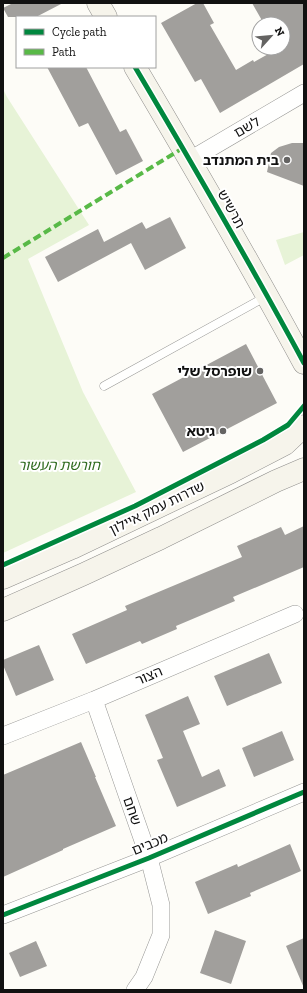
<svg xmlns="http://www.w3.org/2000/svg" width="307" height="993" font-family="'Zilla Slab','Noto Sans Hebrew',serif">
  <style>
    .green { fill: #e7f3d7 }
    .building { fill: #a19f9c }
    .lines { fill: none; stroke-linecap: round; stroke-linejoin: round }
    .lane-casing { stroke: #979795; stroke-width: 9 }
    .street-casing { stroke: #979795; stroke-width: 18 }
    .secondary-casing { stroke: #8e8d8b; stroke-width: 23 }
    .lane { stroke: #fffffe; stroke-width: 8 }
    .street { stroke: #fffffe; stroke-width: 17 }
    .secondary { stroke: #f6f4eb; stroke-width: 22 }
    .quiet { stroke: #58b947; stroke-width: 4; stroke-dasharray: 8 4; stroke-linecap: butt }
    .cycleway-casing { stroke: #fff; stroke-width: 8 }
    .cycleway { stroke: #00873e; stroke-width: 5 }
    .poi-dot { fill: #646362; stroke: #fff; stroke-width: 1.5 }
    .labels { text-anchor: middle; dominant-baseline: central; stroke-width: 4; stroke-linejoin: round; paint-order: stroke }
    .street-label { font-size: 14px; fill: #111; stroke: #fff }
    .poi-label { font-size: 14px; font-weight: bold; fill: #111; stroke: #fff; text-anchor: end }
    .park-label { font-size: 14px; font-style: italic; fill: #2f6b1f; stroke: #fff }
  </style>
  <rect width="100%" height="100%" fill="#fdfcf7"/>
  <path class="green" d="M3,89L7,97L89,225L28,259L83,392L136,492L3,553Z
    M304,232V255L285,265L276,240Z"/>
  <path class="building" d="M13,3H63L36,17H8L3,8Z
    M197,3H203L214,23L210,25L236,70L253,60L254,62L279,48H283V24H264L252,3H304V64L220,113L201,79L195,82L161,23Z
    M47,67H86L120,132L126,129L143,161L116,175L88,123L79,127Z
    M292,143H304V186L267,172L271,153L279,147Z
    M170,217L186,248L145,270L131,243L58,282L45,257L98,229L104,242L142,222L146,229Z
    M246,344L277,403L183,452L152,394Z
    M304,526V567L233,597L235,601L176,626L177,629L142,644L140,641L86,664L72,634L127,610L125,606L242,557L237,546L281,527L285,535Z
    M39,645L54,680L16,696L3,665V660Z
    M269,653L282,683L227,706L214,676Z
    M188,696L200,724L183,731L202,777L219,769L226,786L177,807L157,760L163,758L145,715Z
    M282,731L294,760L254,777L242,748Z
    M81,742L96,777H95L116,826L63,849V850L3,877V775Z
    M290,844L301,871L250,893L251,896L208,914L195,882L237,864L238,867Z
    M215,930L246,941L231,984L200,973Z
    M304,938V988L286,946Z
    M36,941L47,966L20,977L9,953Z"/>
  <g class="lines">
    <g class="lane-casing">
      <path id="lane" d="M104,386L267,296"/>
    </g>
    <g class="street-casing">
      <path id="street" d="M190,160L304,93
        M94,700L149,858L161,905V935L144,977L135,990
        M3,736L94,700L295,614
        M3,915L149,858L304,792"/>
    </g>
    <g class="secondary-casing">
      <path id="secondary" d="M98,3L106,17
        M135,67C193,165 250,263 304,363
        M3,578L72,548L231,472L285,444L304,426
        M3,610L84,574L161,538L276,481L304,469"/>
    </g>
    <use href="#lane" class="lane"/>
    <use href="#street" class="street"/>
    <use href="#secondary" class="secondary"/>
    <path class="quiet" d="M3,258L183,148"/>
    <g class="cycleway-casing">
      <path id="cycleway" d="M135,67C193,165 250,263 304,363
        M3,565L135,506L263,440L288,425L304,406
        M3,915L149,858L304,792"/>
    </g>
    <use href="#cycleway" class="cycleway"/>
  </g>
  <g class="poi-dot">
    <circle cx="287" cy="160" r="4"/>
    <circle cx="260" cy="371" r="4"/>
    <circle cx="223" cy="431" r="4"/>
  </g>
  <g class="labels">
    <g class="street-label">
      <text transform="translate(247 127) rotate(-30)">לשם</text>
      <text transform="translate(231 209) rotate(61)">תרשיש</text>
      <text transform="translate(157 508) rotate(-26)">שדרות עמק איילון</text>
      <text transform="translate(149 676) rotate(-23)">הצור</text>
      <text transform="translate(132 811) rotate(71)">שחם</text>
      <text transform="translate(150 844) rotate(-22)">מכבים</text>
    </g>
    <g class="poi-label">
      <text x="279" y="160">בית המתנדב</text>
      <text x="252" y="371">שופרסל שלי</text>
      <text x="215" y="431">גיטא</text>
    </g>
    <g class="park-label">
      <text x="59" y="465">חורשת העשור</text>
    </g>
  </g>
  <rect width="307" height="993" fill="none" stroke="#111111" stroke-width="8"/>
  <rect x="16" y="16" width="140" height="52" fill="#ffffff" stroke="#a0a0a0"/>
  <rect x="24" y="29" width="20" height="6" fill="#00873e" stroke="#a0a0a0"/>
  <text x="52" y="36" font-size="12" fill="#111111">Cycle path</text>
  <rect x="24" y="49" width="20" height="6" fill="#58b947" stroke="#a0a0a0"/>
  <text x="52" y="56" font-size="12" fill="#111111">Path</text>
  <g transform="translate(271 36) rotate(63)"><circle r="19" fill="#ffffff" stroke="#a0a0a0"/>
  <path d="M0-3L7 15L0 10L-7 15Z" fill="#646362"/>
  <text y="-6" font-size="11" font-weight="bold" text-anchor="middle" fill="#111111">N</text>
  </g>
</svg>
